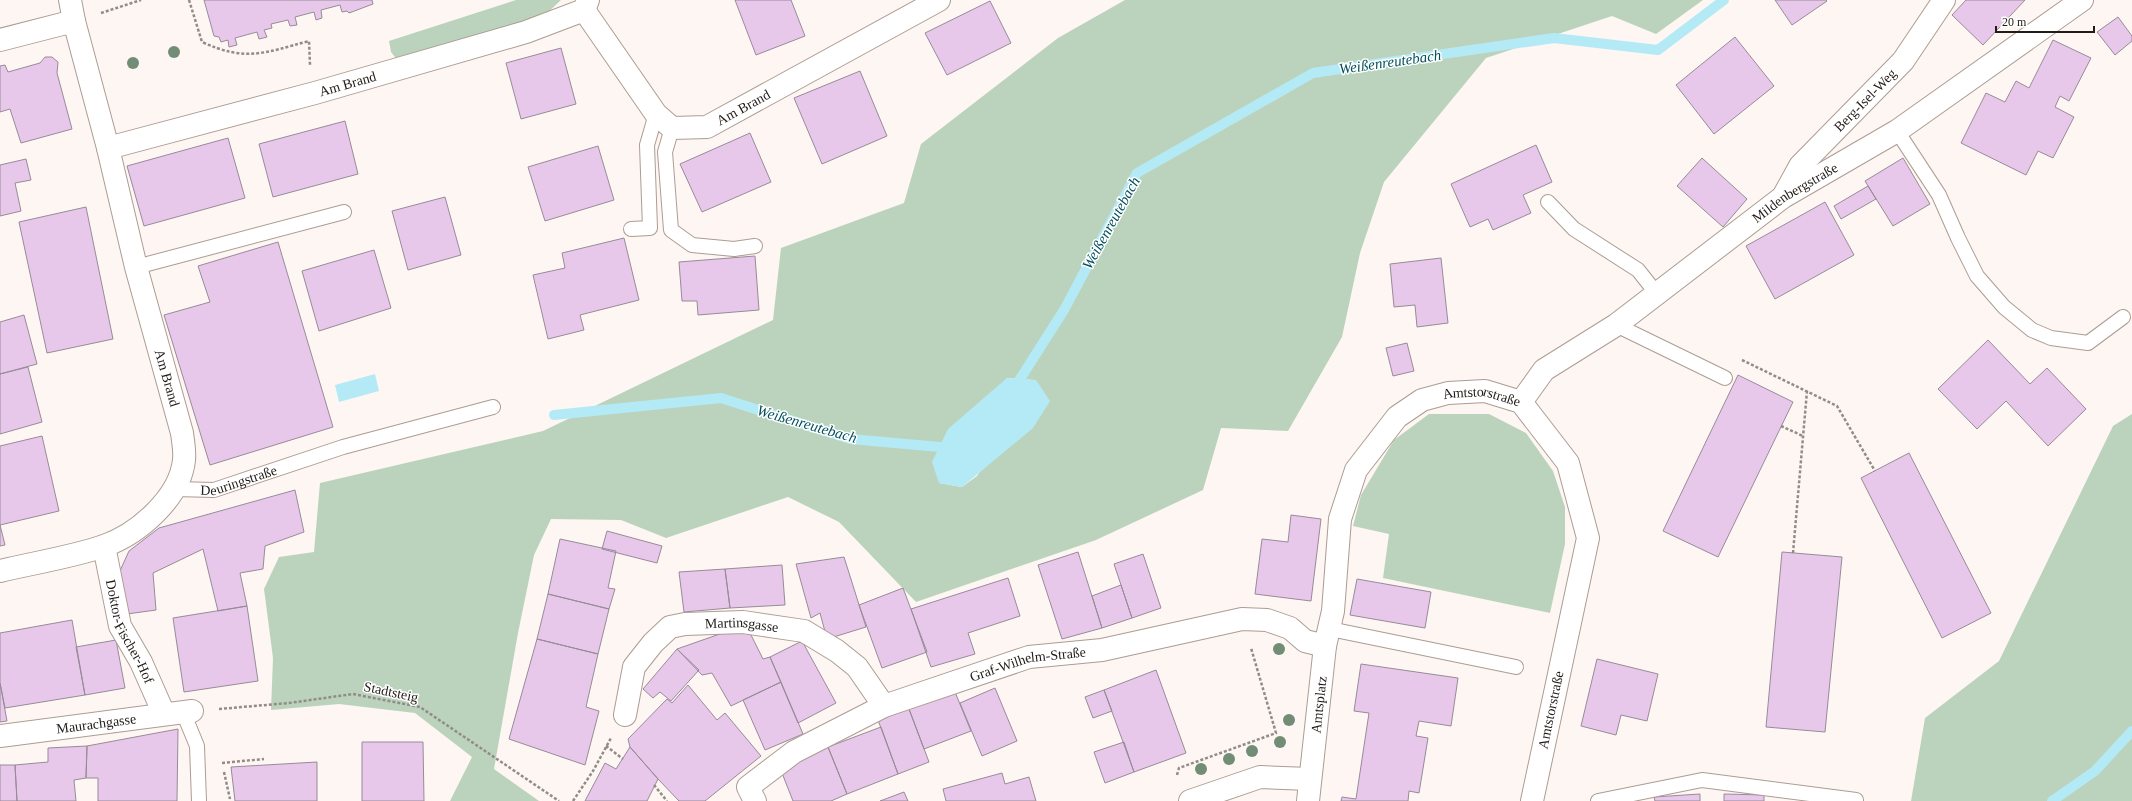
<svg xmlns="http://www.w3.org/2000/svg" width="2132" height="801" font-family="Georgia,serif">
  <style>
    .green { fill: #bbd3bd; fill-rule: evenodd }
    .water { fill: #b4eaf6 }
    .lines { fill: none; stroke-linecap: round; stroke-linejoin: round }
    .stream { stroke: #b4eaf6; stroke-width: 10 }
    .building { fill: #e8c8ea; stroke: #978b98 }
    .lane-casing { stroke: #ad9c93; stroke-width: 16 }
    .street-casing { stroke: #ad9c93; stroke-width: 24 }
    .path { stroke: #928c88; stroke-width: 2.5; stroke-dasharray: 3 2; stroke-linecap: butt }
    .lane { stroke: #fff; stroke-width: 14 }
    .street { stroke: #fff; stroke-width: 22 }
    .tree { fill: #728d76 }
    .labels { text-anchor: middle; dominant-baseline: central; stroke-width: 3; stroke-linejoin: round; paint-order: stroke }
    .street-label { font-size: 14px; fill: #211b18; stroke: #fff }
    .water-label { font-size: 15px; font-style: italic; fill: #004f5c; stroke: #fff }
  </style>
  <rect width="100%" height="100%" fill="#fdf6f2"/>
  <path class="green" d="M516,0H561L545,15L398,61L391,52L389,41Z
    M1125,0H1703L1656,34L1612,16L1486,58L1384,182L1360,253L1342,337L1288,431L1221,428L1203,490L1096,540L916,602L839,522L788,497L666,538L621,520L551,519L534,555L518,633L494,769L539,801H450L472,757L415,713L339,704L271,710L273,658L264,589L279,557L314,552L320,483L543,431L773,320L781,248L904,203L921,144L1058,38ZM1007,378L1035,380L977,476L962,487L939,483Z
    M1429,414H1489L1526,433L1553,471L1565,507V544L1550,613L1383,578L1389,534L1353,526L1361,495L1394,440Z
    M2132,414V801H1911L1925,718L1999,661L2113,426Z"/>
  <path class="water" d="M375,374L379,391L339,402L335,385Z
    M1007,378L1036,380L1050,401L1033,428L962,487L939,483L932,462L948,429Z"/>
  <g class="lines">
    <path class="stream" d="M1014,392L1020,379L1064,310L1137,173L1313,73L1554,38L1658,50L1724,0
      M554,415L721,398L850,439L951,448
      M2052,801L2095,771L2132,731"/>
  </g>
  <path class="building" d="M204,0H372L373,4L349,13L347,11L342,12L340,5L321,10L322,18L316,20L314,12L295,17L297,25L290,26L288,20L271,24L272,28L264,30L267,37L259,39L257,32L235,38L237,45L229,47L228,40L221,42L219,37L214,36Z
    M735,0H791L805,36L756,55Z
    M1775,0H1826L1827,1L1792,25Z
    M1966,0H2025L1983,45L1952,15Z
    M990,1L1011,43L947,75L925,33Z
    M2118,17L2132,36V41L2115,55L2097,32Z
    M1735,37L1774,86L1714,134L1676,85Z
    M2053,40L2091,58L2069,101L2060,96L2055,107L2074,117L2053,158L2038,151L2026,175L1961,143L1986,93L2005,102L2016,81L2029,88Z
    M561,48L576,104L521,119L506,63Z
    M45,57H52L58,62L57,73L72,129L21,143L10,109L0,112V66L5,65L8,72L40,63Z
    M860,71L887,136L822,164L794,98Z
    M345,121L358,174L273,197L259,144Z
    M750,133L771,182L702,212L680,164Z
    M228,138L245,198L144,226L127,166Z
    M1536,145L1552,182L1523,195L1531,213L1493,230L1488,219L1470,227L1451,184Z
    M598,146L614,200L545,221L528,167Z
    M1702,158L1747,199L1723,227L1677,186Z
    M1903,158L1930,204L1893,226L1865,181Z
    M26,159L31,180L15,183L21,211L0,216V165Z
    M1868,186L1876,199L1841,219L1834,206Z
    M445,197L461,255L408,270L392,211Z
    M1825,202L1854,255L1775,299L1746,246Z
    M86,207L113,339L47,353L19,222Z
    M624,238L639,300L580,315L584,330L548,339L533,275L565,268L562,253Z
    M278,242L333,427L210,465L164,315L210,302L198,266Z
    M374,250L391,308L319,331L302,271Z
    M755,256L759,310L698,315L697,301H682L679,262Z
    M1441,258L1448,323L1417,327L1415,305L1394,307L1390,264Z
    M24,315L37,364L0,374V322Z
    M1988,340L2030,384L2047,368L2086,409L2048,446L2006,401L1977,429L1938,389Z
    M1407,343L1414,371L1393,376L1386,348Z
    M28,367L42,422L0,434V374Z
    M1738,375L1793,402L1718,557L1663,531Z
    M42,436L59,511L0,525L5,545L0,546V446Z
    M1909,453L1991,613L1942,638L1861,478Z
    M295,490L304,532L265,546L263,569L240,573L247,606L218,611L203,549L153,573L156,610L127,614L119,573L129,551L159,528Z
    M1291,515L1321,519L1311,601L1255,594L1262,539L1288,542Z
    M607,531L662,546L657,563L602,549Z
    M560,539L616,551L608,588L615,589L609,609L548,594Z
    M1078,552L1102,628L1062,639L1038,565Z
    M1782,552L1842,557L1825,732L1766,727Z
    M1143,554L1161,608L1132,618L1114,564Z
    M844,557L866,627L827,639L820,613L811,618L796,564Z
    M782,565L785,605L730,608L725,569Z
    M725,569L730,608L684,612L679,572Z
    M1008,578L1020,616L968,633L975,654L931,667L911,609Z
    M1357,579L1431,592L1425,628L1350,615Z
    M1121,585L1132,618L1102,628L1092,596Z
    M903,588L927,652L882,668L859,605Z
    M548,594L609,609L598,654L537,639Z
    M247,606L258,681L184,692L173,618Z
    M72,620L85,695L5,708L0,683V633Z
    M734,629L751,635L763,659L770,657L781,682L731,706L712,673L702,675L677,649Z
    M537,639L598,654L586,707L599,711L585,765L509,739Z
    M116,640L125,688L85,695L76,647Z
    M802,641L836,703L798,723L770,657Z
    M677,649L699,670L671,701L660,692L653,698L643,689Z
    M1597,659L1658,674L1647,721L1621,715L1616,735L1581,726Z
    M1361,664L1458,678L1451,726L1419,721L1416,736L1428,738L1419,793L1409,791L1408,801H1341L1342,797L1356,799L1369,713L1354,711Z
    M1156,670L1186,753L1134,772L1104,690Z
    M781,682L803,734L765,750L743,700Z
    M0,683L7,721L0,722Z
    M688,685L717,720L725,713L761,756L705,801H679L658,779L630,747L628,739L667,699L672,703Z
    M995,688L1017,741L982,756L960,703Z
    M1104,690L1112,711L1093,718L1085,697Z
    M955,692L971,731L924,749L909,709Z
    M909,709L929,762L898,774L878,720Z
    M881,727L898,774L847,794L828,747Z
    M178,729L177,801H98V778H86L87,746Z
    M362,742H423L424,801H362Z
    M1124,742L1134,772L1105,783L1094,752Z
    M87,746L86,778L74,780L76,801H17L15,765L48,762V748Z
    M630,747L658,779L647,801H585L605,763L616,769Z
    M828,747L847,794L831,801H793L780,768Z
    M317,762V801H235L231,767Z
    M0,765H15L17,801H0Z
    M1002,773L1005,784L1029,777L1036,801H946L943,789Z
    M904,792L908,801H880Z
    M1700,794V801H1655L1654,797Z
    M1724,794L1764,795V801H1724Z"/>
  <g class="lines">
    <g class="lane-casing">
      <g id="lane">
        <path d="M672,128L665,152L671,230L692,245L734,249L755,246"/>
        <path d="M1897,131L1939,195L1958,238L1977,276L2004,307L2032,330L2051,338L2088,343L2123,317"/>
        <path d="M1548,202L1574,229L1638,270L1657,294"/>
        <path d="M631,229L650,228L647,145L656,114"/>
        <path d="M136,267L344,212"/>
        <path d="M1616,325L1725,378"/>
        <path id="s1" d="M175,489L214,490L343,447L493,407"/>
        <path d="M1330,629L1516,667"/>
        <path d="M183,712L197,746L199,801"/>
        <path d="M1598,801L1702,780L1856,800"/>
      </g>
    </g>
    <g class="street-casing">
      <g id="street">
        <path id="s2" d="M584,10L656,114L672,128L707,127L939,0"/>
        <path d="M0,40L74,21"/>
        <path id="s3" d="M108,148L315,93L526,32L584,10L588,0"/>
        <path id="s4" d="M1783,197L1800,166L1903,61L1944,0"/>
        <path id="s5" d="M1521,402L1544,370L1616,325L1783,197L1897,131L2082,0"/>
        <path id="s6" d="M104,546L120,626L141,662L164,714"/>
        <path d="M0,571C33,563 72,557 104,546C138,534 180,498 184,460C185,451 183,441 182,433L136,267L108,148L74,21L70,0"/>
        <path id="s7" d="M625,715L634,667L653,643L670,627L685,624L743,622L804,631L837,651L857,667L884,706"/>
        <path id="s8" d="M0,736L192,711"/>
        <path id="s9" d="M755,801L748,787L794,752L884,706L1029,657L1102,650L1242,619L1267,620L1290,628L1305,641L1325,646"/>
        <path d="M1190,801L1260,777L1309,779"/>
        <path id="s10" d="M1308,801L1325,646L1333,611L1340,519L1356,470L1397,417L1422,400L1448,393L1485,391L1521,402L1568,463L1588,538L1532,801"/>
      </g>
    </g>
    <path class="path" d="M189,0L202,42C246,62 264,53 309,41L310,65
      M101,13L141,0
      M1742,360L1837,406L1875,471
      M1781,426L1803,436
      M1793,553L1807,391
      M219,709L289,703L353,694L420,707L559,801
      M606,746L623,759
      M222,763L264,759
      M224,772L230,799
      M1177,775L1179,768L1276,733L1251,648
      M654,785L667,801
      M573,801L593,771L611,738"/>
    <use href="#lane" class="lane"/>
    <use href="#street" class="street"/>
  </g>
  <g class="tree">
    <circle cx="174" cy="52" r="6"/>
    <circle cx="133" cy="63" r="6"/>
    <circle cx="1279" cy="649" r="6"/>
    <circle cx="1289" cy="720" r="6"/>
    <circle cx="1280" cy="742" r="6"/>
    <circle cx="1252" cy="751" r="6"/>
    <circle cx="1229" cy="759" r="6"/>
    <circle cx="1201" cy="769" r="6"/>
  </g>
  <g class="labels">
    <g class="street-label">
      <text stroke="none"><textPath href="#s3" startOffset="248">Am Brand</textPath></text>
      <text stroke="none"><textPath href="#s4" startOffset="128">Berg-Isel-Weg</textPath></text>
      <text stroke="none"><textPath href="#s2" startOffset="224">Am Brand</textPath></text>
      <text stroke="none"><textPath href="#s5" startOffset="347">Mildenbergstraße</textPath></text>
      <text transform="translate(167 378) rotate(74)">Am Brand</text>
      <text stroke="none"><textPath href="#s10" startOffset="494">Amtstorstraße</textPath></text>
      <text stroke="none"><textPath href="#s1" startOffset="65">Deuringstraße</textPath></text>
      <text stroke="none"><textPath href="#s7" startOffset="175">Martinsgasse</textPath></text>
      <text stroke="none"><textPath href="#s6" startOffset="90">Doktor-Fischer-Hof</textPath></text>
      <text stroke="none"><textPath href="#s9" startOffset="325">Graf-Wilhelm-Straße</textPath></text>
      <text transform="translate(391 692) rotate(12)">Stadtsteig</text>
      <text stroke="none"><textPath href="#s10" startOffset="97">Amtsplatz</textPath></text>
      <text transform="translate(1551 710) rotate(-78)">Amtstorstraße</text>
      <text stroke="none"><textPath href="#s8" startOffset="97">Maurachgasse</textPath></text>
    </g>
    <g class="water-label">
      <text transform="translate(1390 62) rotate(-8)">Weißenreutebach</text>
      <text transform="translate(1111 223) rotate(-61)">Weißenreutebach</text>
      <text transform="translate(807 424) rotate(16)">Weißenreutebach</text>
    </g>
  </g>
  <path d="M1996 26v6h98v-6" fill="none" stroke="#211b18" stroke-width="2"/>
  <text x="2002" y="26" font-size="12" fill="#211b18" stroke="#ffffff" stroke-width="3" paint-order="stroke">20 m</text>
</svg>
